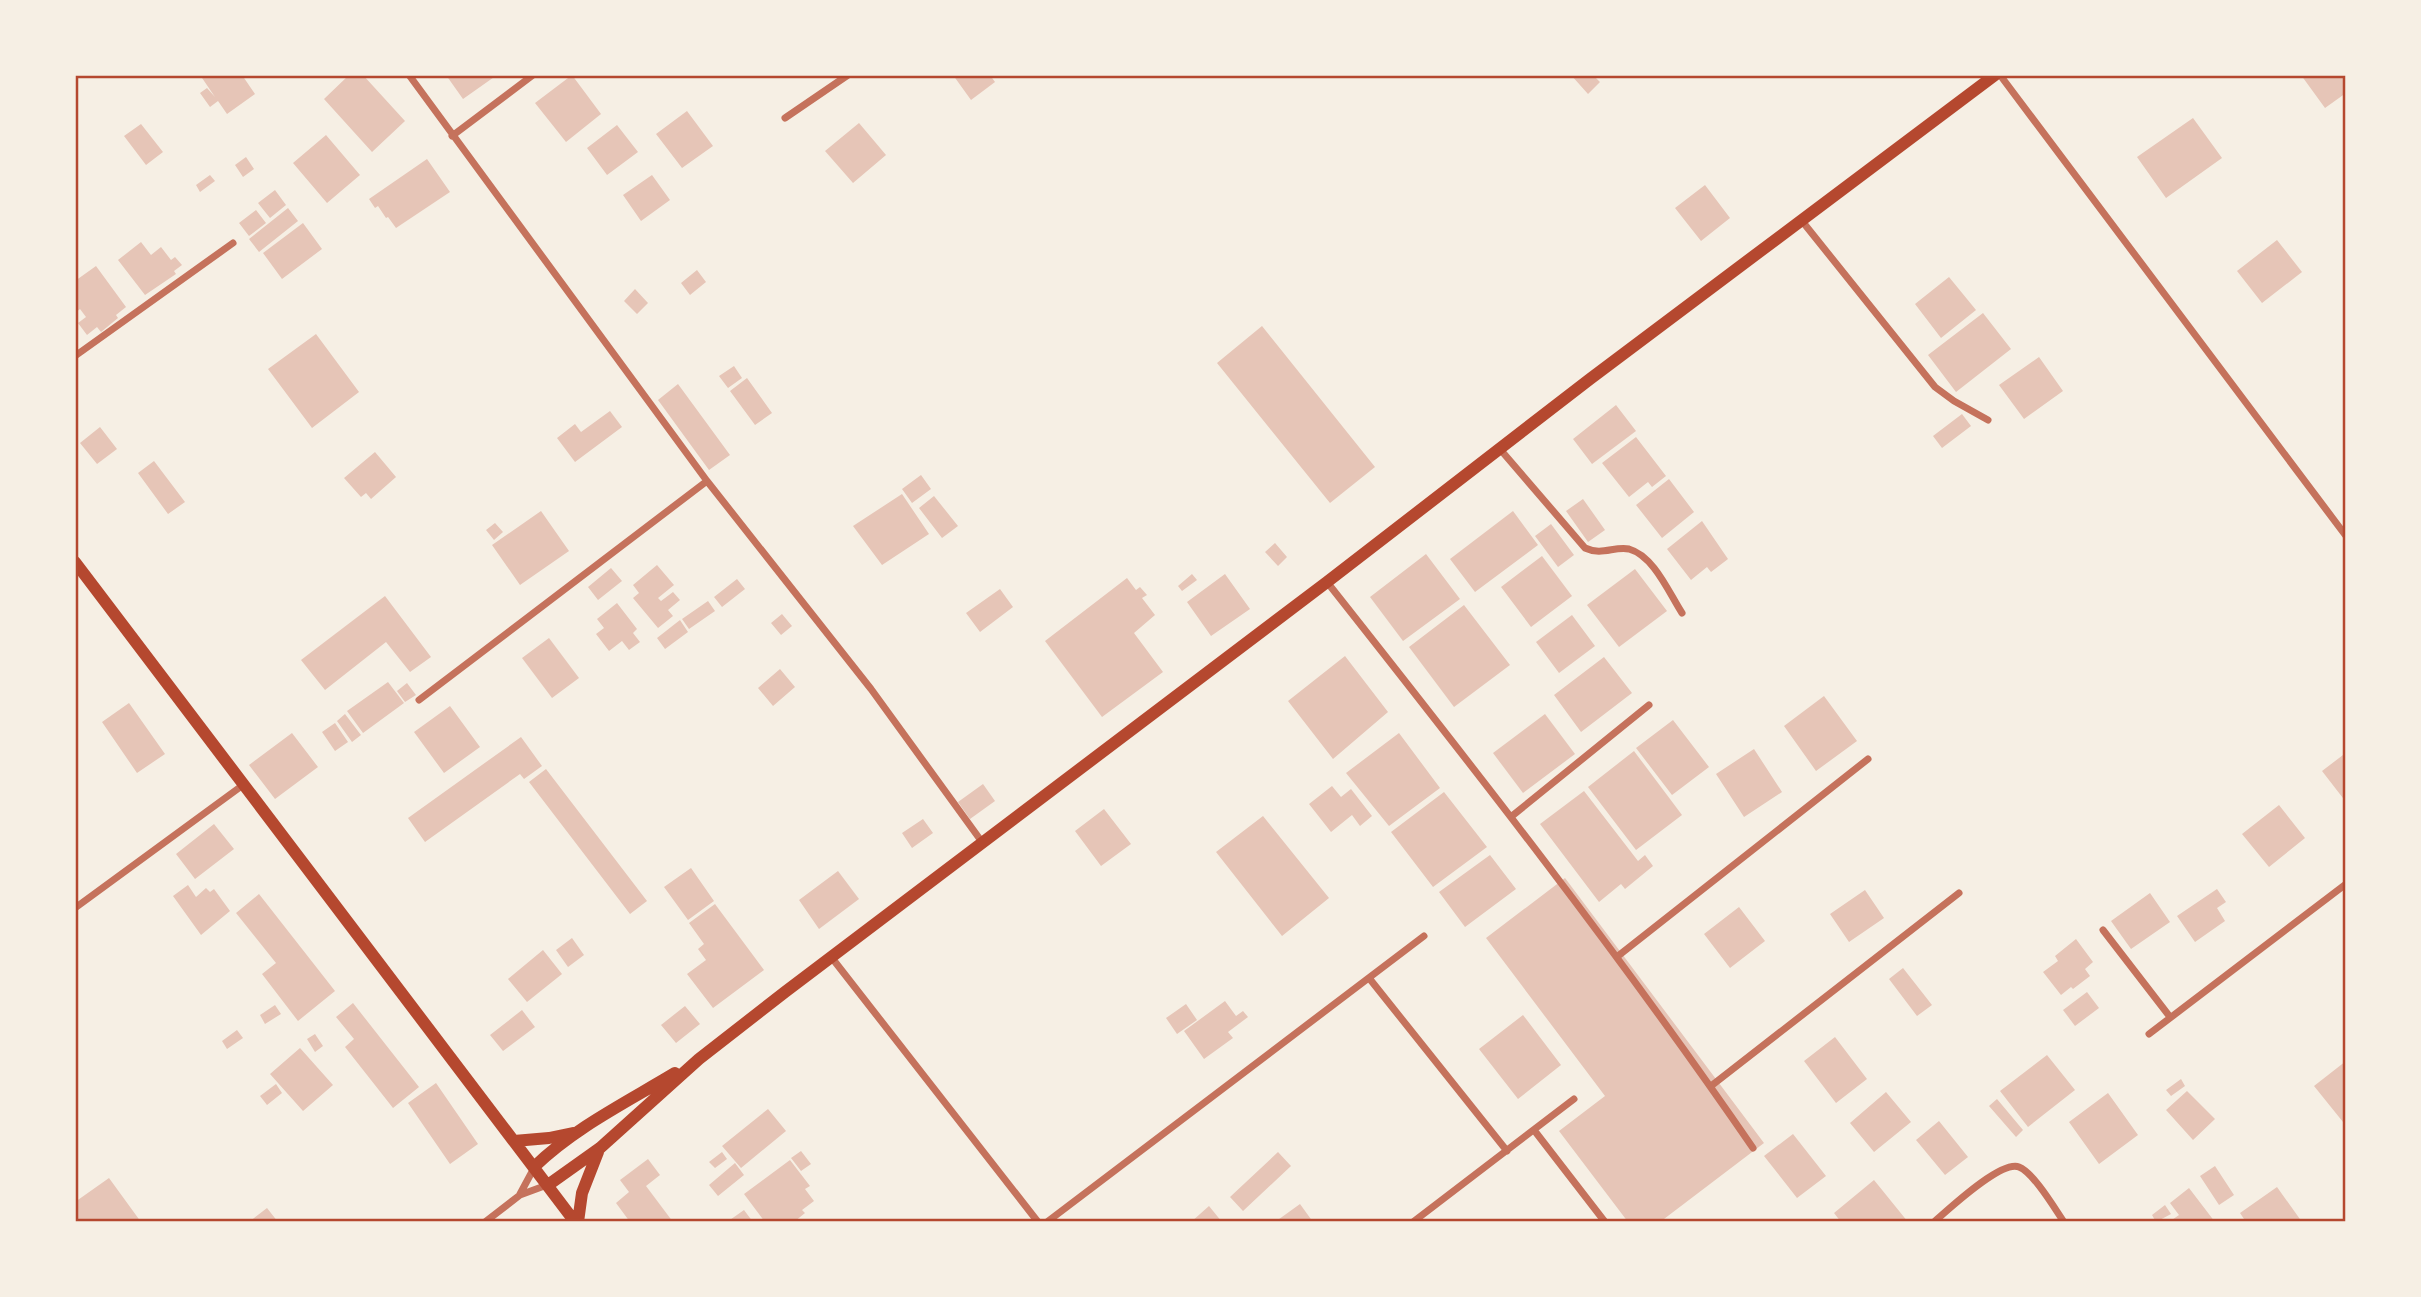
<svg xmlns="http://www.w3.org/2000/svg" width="2421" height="1297" font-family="'Exo 2',sans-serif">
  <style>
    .building { fill: #e6c5b7 }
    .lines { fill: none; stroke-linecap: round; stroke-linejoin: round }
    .minor { stroke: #c5725c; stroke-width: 7 }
    .secondary { stroke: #b5482f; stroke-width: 12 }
    .neatline { fill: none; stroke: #b5482f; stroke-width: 2.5 }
  </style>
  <rect width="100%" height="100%" fill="#f6efe4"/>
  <path class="building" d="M200,75H242L255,94L227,114L218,101L210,107L200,93L207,88L215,97Z
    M349,75H363L405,121L372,152L324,99Z
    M446,75H497L463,99Z
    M572,75L601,114L566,142L535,103Z
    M953,75H990L995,82L971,100Z
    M1571,75H1593L1600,82L1588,94Z
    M2301,75H2346V93L2325,108Z
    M687,111L713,146L682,168L656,134Z
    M2193,118L2222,158L2166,198L2137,157Z
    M859,123L886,155L853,183L825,151Z
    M141,124L163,152L146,165L124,136Z
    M617,125L638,152L607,175L587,148Z
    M326,135L360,175L327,203L293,163Z
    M246,157L254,169L243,177L235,165Z
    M427,159L450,192L396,228L388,217L386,218L378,206L375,208L369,199Z
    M210,175L215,181L200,192L196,185Z
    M652,175L670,200L641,221L623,195Z
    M1705,185L1730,218L1701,241L1675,208Z
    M275,190L286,205L270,218L258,203Z
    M288,208L298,221L259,252L249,239Z
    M256,210L266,223L249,236L239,223Z
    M303,223L322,249L282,279L263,253Z
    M2277,240L2302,272L2262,303L2237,271Z
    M141,242L151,255L161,247L171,260L175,257L182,265L174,271L176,274L145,295L118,260Z
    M96,266L126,307L116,315L118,318L101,332L97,327L87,335L78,323L86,317L80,309L75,313V281Z
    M697,270L706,282L690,295L681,283Z
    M1949,277L1976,310L1941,338L1915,304Z
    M635,289L648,303L637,314L624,301Z
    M1983,313L2011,349L1956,392L1928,355Z
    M1262,326L1375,467L1330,503L1217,363Z
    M316,334L359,392L312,428L268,369Z
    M2039,357L2063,391L2024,419L1999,385Z
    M734,366L742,378L728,388L719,376Z
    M747,378L772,413L755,425L730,391Z
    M678,384L730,455L709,470L658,400Z
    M1616,405L1636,431L1592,464L1573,439Z
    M610,411L622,427L575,462L557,438L575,424L581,432Z
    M1962,414L1971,426L1942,448L1933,436Z
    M100,427L117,449L97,464L80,443Z
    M1636,437L1666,476L1652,487L1648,482L1629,497L1602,463Z
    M375,452L396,477L371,499L366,493L361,497L344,478Z
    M154,461L185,502L168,514L138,473Z
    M921,475L931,489L912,503L902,489Z
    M1669,479L1694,512L1662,538L1636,505Z
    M902,494L929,534L882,565L853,526Z
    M934,496L958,526L942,538L919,508Z
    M1583,499L1605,530L1588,542L1566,511Z
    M541,511L569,551L520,585L492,545Z
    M1513,511L1538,545L1475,592L1450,559Z
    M1702,521L1728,559L1711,572L1707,567L1691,580L1667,549Z
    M495,523L503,532L494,540L486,530Z
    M1551,524L1574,555L1558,567L1535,536Z
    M1275,543L1287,557L1278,566L1265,552Z
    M1426,554L1460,599L1403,641L1370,597Z
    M1542,556L1572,596L1531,627L1501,587Z
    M657,565L674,585L658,598L661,601L673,592L680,600L668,610L673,616L658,628L633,598L639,593L633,585Z
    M611,568L622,581L598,600L588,587Z
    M1635,569L1667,611L1619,647L1587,605Z
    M1192,574L1197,580L1182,591L1178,586Z
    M1225,574L1250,609L1211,636L1187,602Z
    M1127,578L1136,590L1140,587L1147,595L1142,598L1155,615L1134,633L1163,672L1102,717L1045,641Z
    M737,579L745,589L722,607L714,597Z
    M1000,589L1013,607L980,632L966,613Z
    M385,596L431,657L410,672L386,642L325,690L301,660Z
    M708,601L715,611L689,629L682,619Z
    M617,603L637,629L633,633L640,642L629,650L622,641L609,651L596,634L604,628L597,619Z
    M1464,605L1510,665L1454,707L1409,647Z
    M782,614L792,626L781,635L771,623Z
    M1572,615L1595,646L1559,673L1536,642Z
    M680,620L688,632L665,649L657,638Z
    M549,638L579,678L552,698L522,658Z
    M1345,656L1388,712L1333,759L1288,701Z
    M1604,657L1632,693L1581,732L1554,695Z
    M780,669L795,687L773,706L758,688Z
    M388,682L404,703L363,733L347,711Z
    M407,683L416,695L405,702L397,691Z
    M1824,696L1857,741L1816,771L1784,726Z
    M129,703L165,754L137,773L102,722Z
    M450,706L480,747L444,773L414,732Z
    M345,714L361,735L352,742L337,721Z
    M1545,714L1575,754L1523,793L1493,753Z
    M1673,720L1709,767L1672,795L1636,748Z
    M335,723L348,742L335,751L322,732Z
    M292,733L318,767L275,799L249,765Z
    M1399,733L1440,788L1389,826L1346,773Z
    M521,737L542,766L524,779L520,774L425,842L408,818Z
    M1754,749L1782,792L1744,817L1716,774Z
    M1634,751L1682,815L1636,850L1588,787Z
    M2343,755L2346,759V802L2322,771Z
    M546,769L647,901L630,914L529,782Z
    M983,784L995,801L970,819L958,802Z
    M1332,786L1341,797L1351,789L1372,816L1360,826L1352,815L1331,832L1309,804Z
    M1584,791L1638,861L1645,855L1653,866L1625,889L1621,884L1599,902L1540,824Z
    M1444,792L1487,847L1433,887L1391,832Z
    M2279,805L2305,838L2269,867L2242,834Z
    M1104,809L1131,844L1101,866L1075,831Z
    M1263,816L1329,898L1282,936L1216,852Z
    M923,819L933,833L912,848L902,833Z
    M214,824L234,849L195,879L176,854Z
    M1490,855L1516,889L1465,927L1439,892Z
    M691,868L714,901L688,920L664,887Z
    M838,871L859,899L819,929L799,900Z
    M1565,878L1764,1143L1660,1222H1628L1559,1131L1605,1096L1486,938Z
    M188,885L196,897L206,888L210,892L214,889L230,911L201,935L173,896Z
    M2217,889L2226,902L2217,908L2225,921L2195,942L2177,916Z
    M1865,890L1884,918L1849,942L1830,914Z
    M2150,893L2170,922L2131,949L2111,921Z
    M259,894L335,991L298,1021L262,974L276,963L236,913Z
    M715,904L764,970L713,1008L687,974L706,960L698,949L704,944L689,923Z
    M1739,907L1765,941L1730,968L1704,934Z
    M572,938L584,955L568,967L556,950Z
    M2076,939L2093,962L2085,969L2090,976L2073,989L2071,987L2061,995L2043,972L2058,961L2055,956Z
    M543,950L562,974L527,1002L508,979Z
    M1903,968L1932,1005L1917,1016L1889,979Z
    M2087,992L2099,1008L2075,1026L2063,1010Z
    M1225,1001L1236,1016L1243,1011L1248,1017L1228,1032L1233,1038L1204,1059L1184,1031Z
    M353,1003L419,1087L393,1108L345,1047L354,1039L336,1017Z
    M1186,1004L1197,1020L1177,1034L1166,1018Z
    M275,1005L281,1014L265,1024L260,1015Z
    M685,1006L700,1024L676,1043L661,1025Z
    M522,1010L535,1027L503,1051L490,1035Z
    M1523,1015L1561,1065L1518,1099L1479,1049Z
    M237,1030L243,1038L227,1049L222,1041Z
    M315,1034L323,1046L315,1052L307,1039Z
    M1835,1037L1867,1079L1836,1103L1804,1061Z
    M300,1048L333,1085L303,1111L270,1074Z
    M2047,1055L2075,1090L2028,1127L2000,1091Z
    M2346,1061V1120L2343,1122L2314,1086Z
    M2181,1079L2185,1086L2171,1096L2166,1090Z
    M436,1083L478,1144L450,1164L408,1103Z
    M276,1084L282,1093L267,1105L260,1096Z
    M2187,1091L2215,1119L2193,1140L2166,1110Z
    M1886,1092L1911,1122L1874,1152L1850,1123Z
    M2108,1093L2138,1135L2099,1164L2069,1122Z
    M1997,1099L2023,1130L2016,1137L1989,1106Z
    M768,1109L786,1131L741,1168L722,1146Z
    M1939,1121L1968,1157L1945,1175L1916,1140Z
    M1793,1134L1826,1176L1797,1198L1764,1156Z
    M801,1151L811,1164L801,1171L791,1158Z
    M722,1152L727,1159L715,1168L709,1162Z
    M1278,1152L1291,1166L1243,1211L1230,1197Z
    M648,1159L660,1175L646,1186L673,1222H630L616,1203L629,1192L620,1180Z
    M790,1160L810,1186L805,1189L814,1201L802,1210L805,1213L794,1222H765L744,1194Z
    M735,1163L744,1175L718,1196L709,1185Z
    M2215,1166L2234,1195L2219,1205L2200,1176Z
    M109,1178L141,1222H75V1202Z
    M1874,1180L1908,1222H1841L1834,1213Z
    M2277,1187L2302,1222H2246L2240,1213Z
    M2189,1188L2215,1222H2169L2179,1215L2170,1203Z
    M1300,1204L1313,1222H1275Z
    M2165,1205L2171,1214L2156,1222L2152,1215Z
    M1209,1206L1222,1222H1191Z
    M267,1208L278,1222H249Z
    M744,1210L753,1222H727Z"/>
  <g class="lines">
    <path class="minor" d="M409,75L707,481L871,689L982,842
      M2000,75L2346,536
      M785,118L848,75
      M452,136L533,75
      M1802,221L1935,387L1954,401L1988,420
      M75,356L233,243
      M1499,448L1585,548C1602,556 1614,546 1629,549C1654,556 1669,593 1682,613
      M1327,582C1474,768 1619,953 1753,1148
      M419,700L707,481
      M1512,816L1649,705
      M75,908L243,785
      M2103,930L2170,1017
      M1618,956L1868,759
      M832,958L1038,1222
      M1369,978L1507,1151
      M2149,1034L2346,884
      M1711,1086L1959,893
      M1534,1130L1605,1222
      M520,1194L534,1168
      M485,1222L520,1195L547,1185
      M1047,1222L1424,936
      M1413,1222L1574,1099
      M1934,1222C1949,1209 2001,1160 2019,1167C2034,1173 2055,1209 2064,1222"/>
    <path class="secondary" d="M75,562L575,1222
      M514,1141L549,1138L573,1133
      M534,1167C574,1128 627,1102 675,1073
      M548,1185L600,1148L699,1059L785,992L1327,582L1590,379L1995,75
      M578,1222L582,1193L598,1152"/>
  </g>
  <rect width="2421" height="1297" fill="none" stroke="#f6efe4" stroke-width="154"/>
  <rect x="77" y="77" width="2267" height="1143" class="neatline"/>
</svg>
